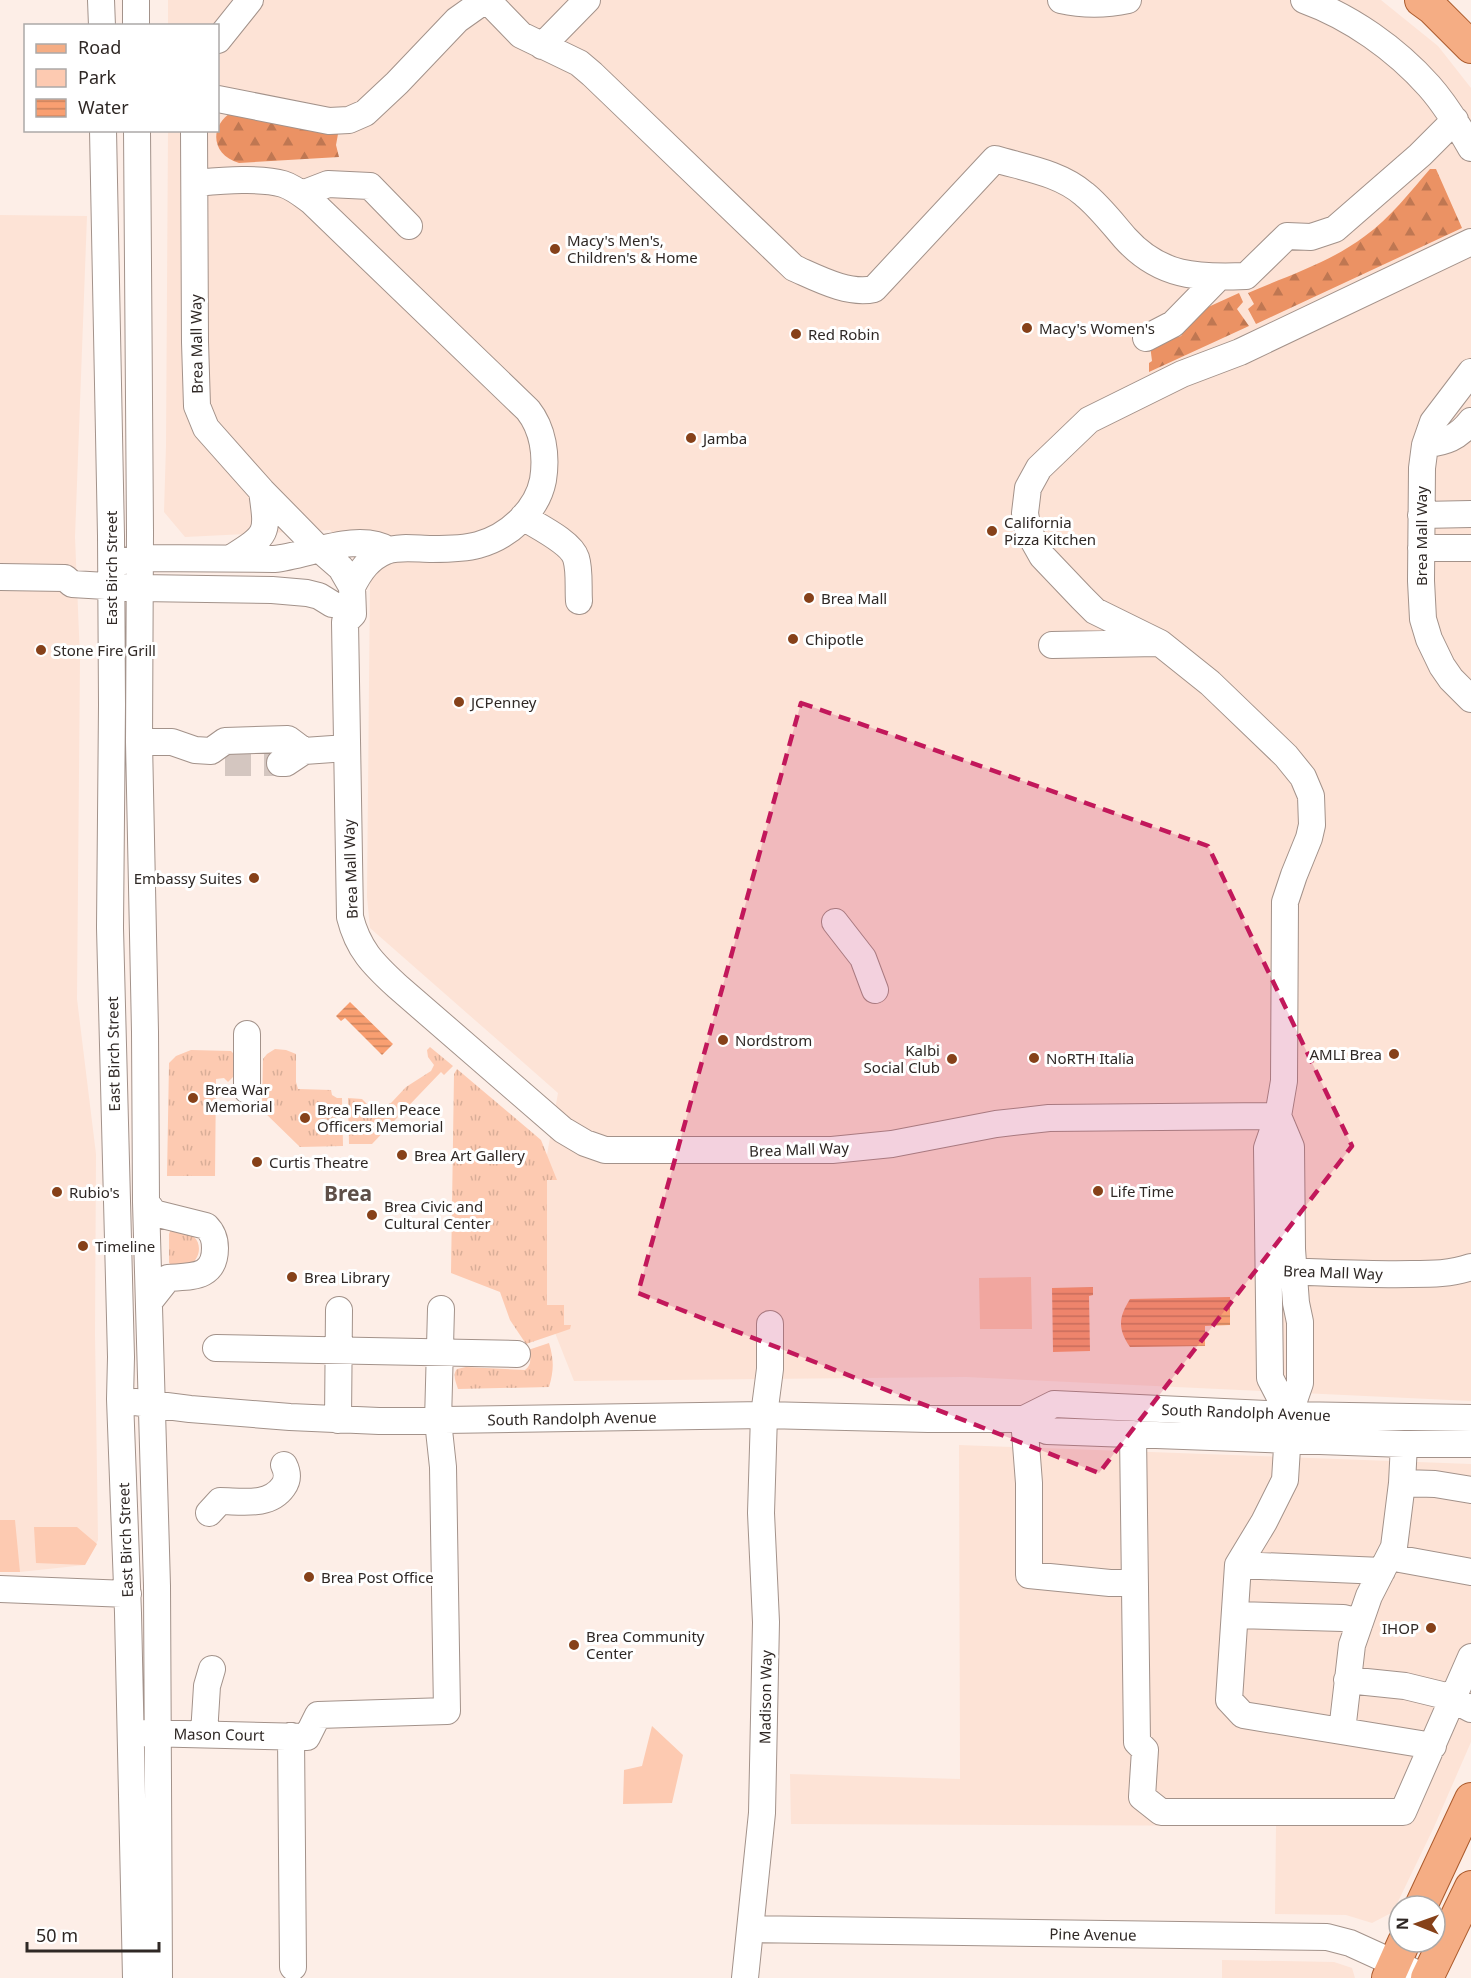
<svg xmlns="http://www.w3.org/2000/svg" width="1471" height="1978" font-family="'Noto Sans',sans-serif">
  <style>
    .built { fill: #fde3d6 }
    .grass { fill: url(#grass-tufts) }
    .forest { fill: url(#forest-firs) }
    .park { fill: #fdcab1 }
    .water { fill: url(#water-rules) }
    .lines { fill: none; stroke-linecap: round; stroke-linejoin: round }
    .minor-tunnel { stroke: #d4c6c0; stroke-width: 26; stroke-dasharray: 26 13; stroke-linecap: butt }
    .minor-casing { stroke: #a3928a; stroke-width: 28 }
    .major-casing { stroke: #ab5b2d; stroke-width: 34 }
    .minor { stroke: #fff; stroke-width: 26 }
    .major { stroke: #f5ad84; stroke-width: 32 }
    .marked { fill: #c2185b; fill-opacity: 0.2; stroke: #c2185b; stroke-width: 4.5; stroke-dasharray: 12 8; stroke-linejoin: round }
    .poi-dot { fill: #864119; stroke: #fff; stroke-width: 2 }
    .labels { text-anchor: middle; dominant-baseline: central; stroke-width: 6; stroke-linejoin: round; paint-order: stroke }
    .poi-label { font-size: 15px; fill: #2f2825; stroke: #fff; text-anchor: start }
    .street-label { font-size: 15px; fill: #2f2825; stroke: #fff }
    .district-label { font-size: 21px; font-weight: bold; fill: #5e4f48; stroke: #fff }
  </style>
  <defs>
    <pattern id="grass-tufts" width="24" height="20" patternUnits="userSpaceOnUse" patternTransform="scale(1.5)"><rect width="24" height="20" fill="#fdcab1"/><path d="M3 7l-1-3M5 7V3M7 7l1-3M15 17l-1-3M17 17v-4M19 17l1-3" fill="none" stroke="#d9ae98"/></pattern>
    <pattern id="forest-firs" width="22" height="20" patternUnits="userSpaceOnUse" patternTransform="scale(1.5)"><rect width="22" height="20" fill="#eb9264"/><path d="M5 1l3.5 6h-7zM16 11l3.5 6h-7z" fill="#bf7752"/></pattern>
    <pattern id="water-rules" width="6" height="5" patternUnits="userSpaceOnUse" patternTransform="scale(1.5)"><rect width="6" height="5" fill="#f99f71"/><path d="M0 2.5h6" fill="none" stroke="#ca825d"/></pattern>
  </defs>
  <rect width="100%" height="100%" fill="#fdeee7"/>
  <path class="built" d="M168,0H1381L1438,46L1471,88V1401L966,1377L574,1381L544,1305L543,1177L558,1093L370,928L367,897L370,578L330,530L185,537L164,512L166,446L168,131L218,130V26L168,25Z
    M0,215L87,216L75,537L80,658L77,999L96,1154L95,1335L98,1540L85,1565L20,1572H0Z
    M959,1445L1471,1464V1742L1434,1827L1393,1912L1372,1923L1346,1915L1275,1914L1276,1826L791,1824L790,1774L960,1779Z
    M1222,1960L1334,1962L1352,1968L1355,1978H1222Z"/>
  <path class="grass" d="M430,1047L453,1066L444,1075L441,1072L372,1144H349L348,1098L362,1099L370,1107H382L391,1103L406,1087L431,1071L434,1065L428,1057L427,1050Z
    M275,1049L286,1050L296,1054V1082L298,1089L331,1090L332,1095L337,1098H342L343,1146L300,1147L262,1110L263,1059L267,1054Z
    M191,1050L231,1051L236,1056V1074L228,1082L224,1078L216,1079L215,1176H167L169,1063L176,1056Z
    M457,1069L541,1140L557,1180H547V1305H564V1325H571L570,1329L526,1344L510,1320L500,1292L451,1273L454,1074Z
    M171,1229C178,1231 189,1232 194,1237C203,1245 199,1262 188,1265C183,1266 177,1266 173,1266L169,1263V1234Z
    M549,1343C554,1360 554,1370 549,1387L458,1389C456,1382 452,1375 457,1369L466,1367L525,1370C532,1365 531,1357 528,1350Z"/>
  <path class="forest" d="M232,112L305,126L338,134L336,145L339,157L239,163C211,155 209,126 232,112Z
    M1430,169H1436L1462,228L1256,324L1248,309L1254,304L1248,293C1287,276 1331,262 1365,236C1390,218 1410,192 1430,169Z
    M1239,293L1243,302L1237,309L1249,326L1149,372V363L1152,361L1150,345L1181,336L1195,313Z"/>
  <path class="park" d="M1031,1277L1032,1329H980L979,1278Z
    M0,1520H15L20,1572H0Z
    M34,1527H77L97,1544L85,1565L36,1563Z
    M652,1726L683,1755L672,1803L623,1804L624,1770L642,1766Z"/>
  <path class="water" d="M350,1002L393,1044L382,1055L345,1018L341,1021L336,1016Z
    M1093,1287V1295L1089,1296L1090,1351L1053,1352L1052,1288Z
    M1230,1297V1325L1205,1326V1346L1130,1347C1117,1328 1119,1317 1130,1299Z"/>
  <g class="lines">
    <path class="minor-tunnel" d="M225,763H280"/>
    <g class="minor-casing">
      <path id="minor" d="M101,0L102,26
        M136,0V26
        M1061,0C1083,5 1105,5 1128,0
        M1304,0C1351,17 1396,49 1429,86C1446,105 1459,127 1471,148
        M218,40L250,0
        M542,46L587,0
        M218,99L329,121L349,120L365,113L397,83L457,20L481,3L489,2L521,35L579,63L592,74L794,268C817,278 848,295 874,289L995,159C1025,168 1060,173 1084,194C1099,206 1112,223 1125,238C1160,277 1197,278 1246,276L1287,236L1311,237L1335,229L1420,155L1455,120
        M103,130L111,536L112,705L110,928L121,1357L120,1399L128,1613L136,1978
        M137,130L140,532L139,742L145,1032L146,1202L157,1586L159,1978
        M194,130L195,342L197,406L206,428L262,491L318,548L341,568L352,587L353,614L345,622L350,917C358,949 373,964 397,986L563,1130L585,1143L605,1150H832L892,1144L996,1124L1049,1118L1278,1116
        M195,183C219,181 261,177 283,184C293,187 303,195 311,201L528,410C543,429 547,455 543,480C537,511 508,537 478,545C464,549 447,549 432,549C418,549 399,546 386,551C369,558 360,571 352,587
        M302,194L328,184L370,186L409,226
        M1146,338L1173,324L1219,277
        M1471,372L1433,422L1425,445L1422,468L1421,581L1423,619L1429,639L1442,666L1451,679L1471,699
        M1425,445C1446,441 1457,439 1471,421
        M1421,515L1471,514
        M523,517C537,526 571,542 576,558C580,571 578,587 579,601
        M1421,548H1471
        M231,558C269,534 268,534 262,491
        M124,561L140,558L274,559C307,556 358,531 389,550
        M0,577L65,578L72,584L140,588L272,590L307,593L319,596L332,604
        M1052,645L1157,643
        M139,742H172L195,750L211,751L225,741L288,739L304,751
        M280,763H286L304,751L347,748
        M835,922L863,958L875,990
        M247,1090V1034
        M1278,1116L1291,1147L1292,1249L1296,1303L1300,1322V1383L1289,1415L1285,1480L1264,1522L1238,1565L1229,1700L1243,1715L1433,1746
        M146,1202L154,1213L206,1226C213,1233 215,1239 215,1248C215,1279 191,1276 168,1278L149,1302
        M1278,1271C1322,1272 1367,1275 1411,1274C1431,1274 1452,1274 1471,1267
        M216,1348L517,1354
        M135,1402L190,1409L290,1417L379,1421L764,1415L928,1419H1024L1054,1404L1289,1415L1471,1418
        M1289,1415L1270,1378L1267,1148L1278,1116L1284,1081L1285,902L1294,875L1309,838L1312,825L1311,796L1303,777L1286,756L1210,683L1160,643L1095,611L1082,598L1042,556L1033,540L1027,526L1025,513L1028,488L1039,468L1089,420L1182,374L1240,352L1471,242
        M1024,1419L1047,1431L1404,1444H1471
        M1024,1419L1029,1483V1575L1110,1583H1135
        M338,1420L339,1310
        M1133,1434L1137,1742L1145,1750L1142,1797L1161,1812H1403L1471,1657
        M1402,1483L1435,1484L1471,1490
        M209,1513L220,1501C241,1501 269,1507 283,1487C288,1480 288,1473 284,1465
        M1389,1557L1471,1572
        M1238,1565L1382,1571
        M0,1589L128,1594
        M1236,1615L1343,1618L1360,1622
        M1347,1680L1405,1686L1446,1696L1471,1709
        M1342,1731L1352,1645L1369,1596L1394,1547L1402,1483L1404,1444
        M143,1733L307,1737L318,1715L447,1711L443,1467L438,1421L441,1309
        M204,1734L207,1686L212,1669
        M291,1736L293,1967
        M751,1929L1327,1937L1350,1943L1427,1978
        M745,1978L762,1813L766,1622L761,1513L764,1415L770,1369V1324"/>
    </g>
    <g class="major-casing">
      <path id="major" d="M1421,0L1432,8L1471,47
        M1421,1906L1471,1799
        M1388,1978L1404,1942
        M1427,1978L1471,1887"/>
    </g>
    <use href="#minor" class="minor"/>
    <use href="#major" class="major"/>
  </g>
  <path class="marked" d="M801,703L1208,846L1352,1146L1099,1473L638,1293Z"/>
  <g class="poi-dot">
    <circle cx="555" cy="249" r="6"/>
    <circle cx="1027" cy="328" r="6"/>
    <circle cx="796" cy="334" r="6"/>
    <circle cx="691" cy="438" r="6"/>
    <circle cx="992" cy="531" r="6"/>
    <circle cx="809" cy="598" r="6"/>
    <circle cx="793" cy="639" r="6"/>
    <circle cx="41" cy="650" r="6"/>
    <circle cx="459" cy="702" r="6"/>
    <circle cx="254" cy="878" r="6"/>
    <circle cx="723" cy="1040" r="6"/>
    <circle cx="1394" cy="1054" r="6"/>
    <circle cx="1034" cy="1058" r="6"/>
    <circle cx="952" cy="1059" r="6"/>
    <circle cx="193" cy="1098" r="6"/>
    <circle cx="305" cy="1118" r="6"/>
    <circle cx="402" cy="1155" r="6"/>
    <circle cx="257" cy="1162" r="6"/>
    <circle cx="1098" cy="1191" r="6"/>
    <circle cx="57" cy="1192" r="6"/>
    <circle cx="372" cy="1215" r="6"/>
    <circle cx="83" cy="1246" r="6"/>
    <circle cx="292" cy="1277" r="6"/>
    <circle cx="309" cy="1577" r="6"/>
    <circle cx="1431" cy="1628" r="6"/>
    <circle cx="574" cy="1645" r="6"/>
  </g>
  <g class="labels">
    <g class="poi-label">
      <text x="567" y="240">Macy's Men's,<tspan x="567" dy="17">Children's &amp; Home</tspan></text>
      <text x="1039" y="328">Macy's Women's</text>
      <text x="808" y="334">Red Robin</text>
      <text x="703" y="438">Jamba</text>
      <text x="1004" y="522">California<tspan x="1004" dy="17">Pizza Kitchen</tspan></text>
      <text x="821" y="598">Brea Mall</text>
      <text x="805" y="639">Chipotle</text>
      <text x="53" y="650">Stone Fire Grill</text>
      <text x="471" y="702">JCPenney</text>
      <text x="242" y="878" text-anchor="end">Embassy Suites</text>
      <text x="735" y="1040">Nordstrom</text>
      <text x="940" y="1050" text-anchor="end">Kalbi<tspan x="940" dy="17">Social Club</tspan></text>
      <text x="1382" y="1054" text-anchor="end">AMLI Brea</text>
      <text x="1046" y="1058">NoRTH Italia</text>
      <text x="205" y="1089">Brea War<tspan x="205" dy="17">Memorial</tspan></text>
      <text x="317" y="1109">Brea Fallen Peace<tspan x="317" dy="17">Officers Memorial</tspan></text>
      <text x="414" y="1155">Brea Art Gallery</text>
      <text x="269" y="1162">Curtis Theatre</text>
      <text x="1110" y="1191">Life Time</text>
      <text x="69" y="1192">Rubio's</text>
      <text x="384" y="1206">Brea Civic and<tspan x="384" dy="17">Cultural Center</tspan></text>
      <text x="95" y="1246">Timeline</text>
      <text x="304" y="1277">Brea Library</text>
      <text x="321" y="1577">Brea Post Office</text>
      <text x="1419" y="1628" text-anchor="end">IHOP</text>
      <text x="586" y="1636">Brea Community<tspan x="586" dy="17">Center</tspan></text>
    </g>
    <g class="street-label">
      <text transform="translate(196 344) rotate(-91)">Brea Mall Way</text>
      <text transform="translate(1421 536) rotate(-90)">Brea Mall Way</text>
      <text transform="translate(111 568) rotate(-90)">East Birch Street</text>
      <text transform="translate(350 869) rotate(-92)">Brea Mall Way</text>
      <text transform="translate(113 1054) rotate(-91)">East Birch Street</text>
      <text transform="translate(799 1149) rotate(-2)">Brea Mall Way</text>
      <text transform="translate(1333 1272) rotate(2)">Brea Mall Way</text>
      <text transform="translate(1246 1412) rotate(2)">South Randolph Avenue</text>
      <text transform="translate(572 1418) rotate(-1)">South Randolph Avenue</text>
      <text transform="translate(125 1540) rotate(-92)">East Birch Street</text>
      <text transform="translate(765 1697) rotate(-89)">Madison Way</text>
      <text transform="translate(219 1734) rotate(1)">Mason Court</text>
      <text transform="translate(1093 1934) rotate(1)">Pine Avenue</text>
    </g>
    <g class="district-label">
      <text x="348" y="1193">Brea</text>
    </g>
  </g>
  <rect x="24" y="24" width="195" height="108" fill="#ffffff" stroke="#aca9a8" stroke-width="1.5"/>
  <rect x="36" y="44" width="30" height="9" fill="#f5ad84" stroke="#aca9a8" stroke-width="1.5"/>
  <text x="78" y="54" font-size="18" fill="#2f2825">Road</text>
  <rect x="36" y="69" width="30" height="18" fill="#fdcab1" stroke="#aca9a8" stroke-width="1.5"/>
  <text x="78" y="84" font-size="18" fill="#2f2825">Park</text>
  <rect x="36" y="99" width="30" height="18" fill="url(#water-rules)" stroke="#aca9a8" stroke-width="1.5"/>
  <text x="78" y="114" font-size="18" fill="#2f2825">Water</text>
  <g transform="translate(1417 1924) rotate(271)"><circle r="28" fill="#ffffff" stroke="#aca9a8" stroke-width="1.5"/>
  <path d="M0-4.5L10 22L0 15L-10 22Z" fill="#864119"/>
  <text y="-9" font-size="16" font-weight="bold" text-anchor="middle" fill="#2f2825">N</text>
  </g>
  <path d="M27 1942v9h132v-9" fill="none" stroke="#2f2825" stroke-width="3"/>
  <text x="36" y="1942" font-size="18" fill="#2f2825" stroke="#ffffff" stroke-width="4.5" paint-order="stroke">50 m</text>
</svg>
